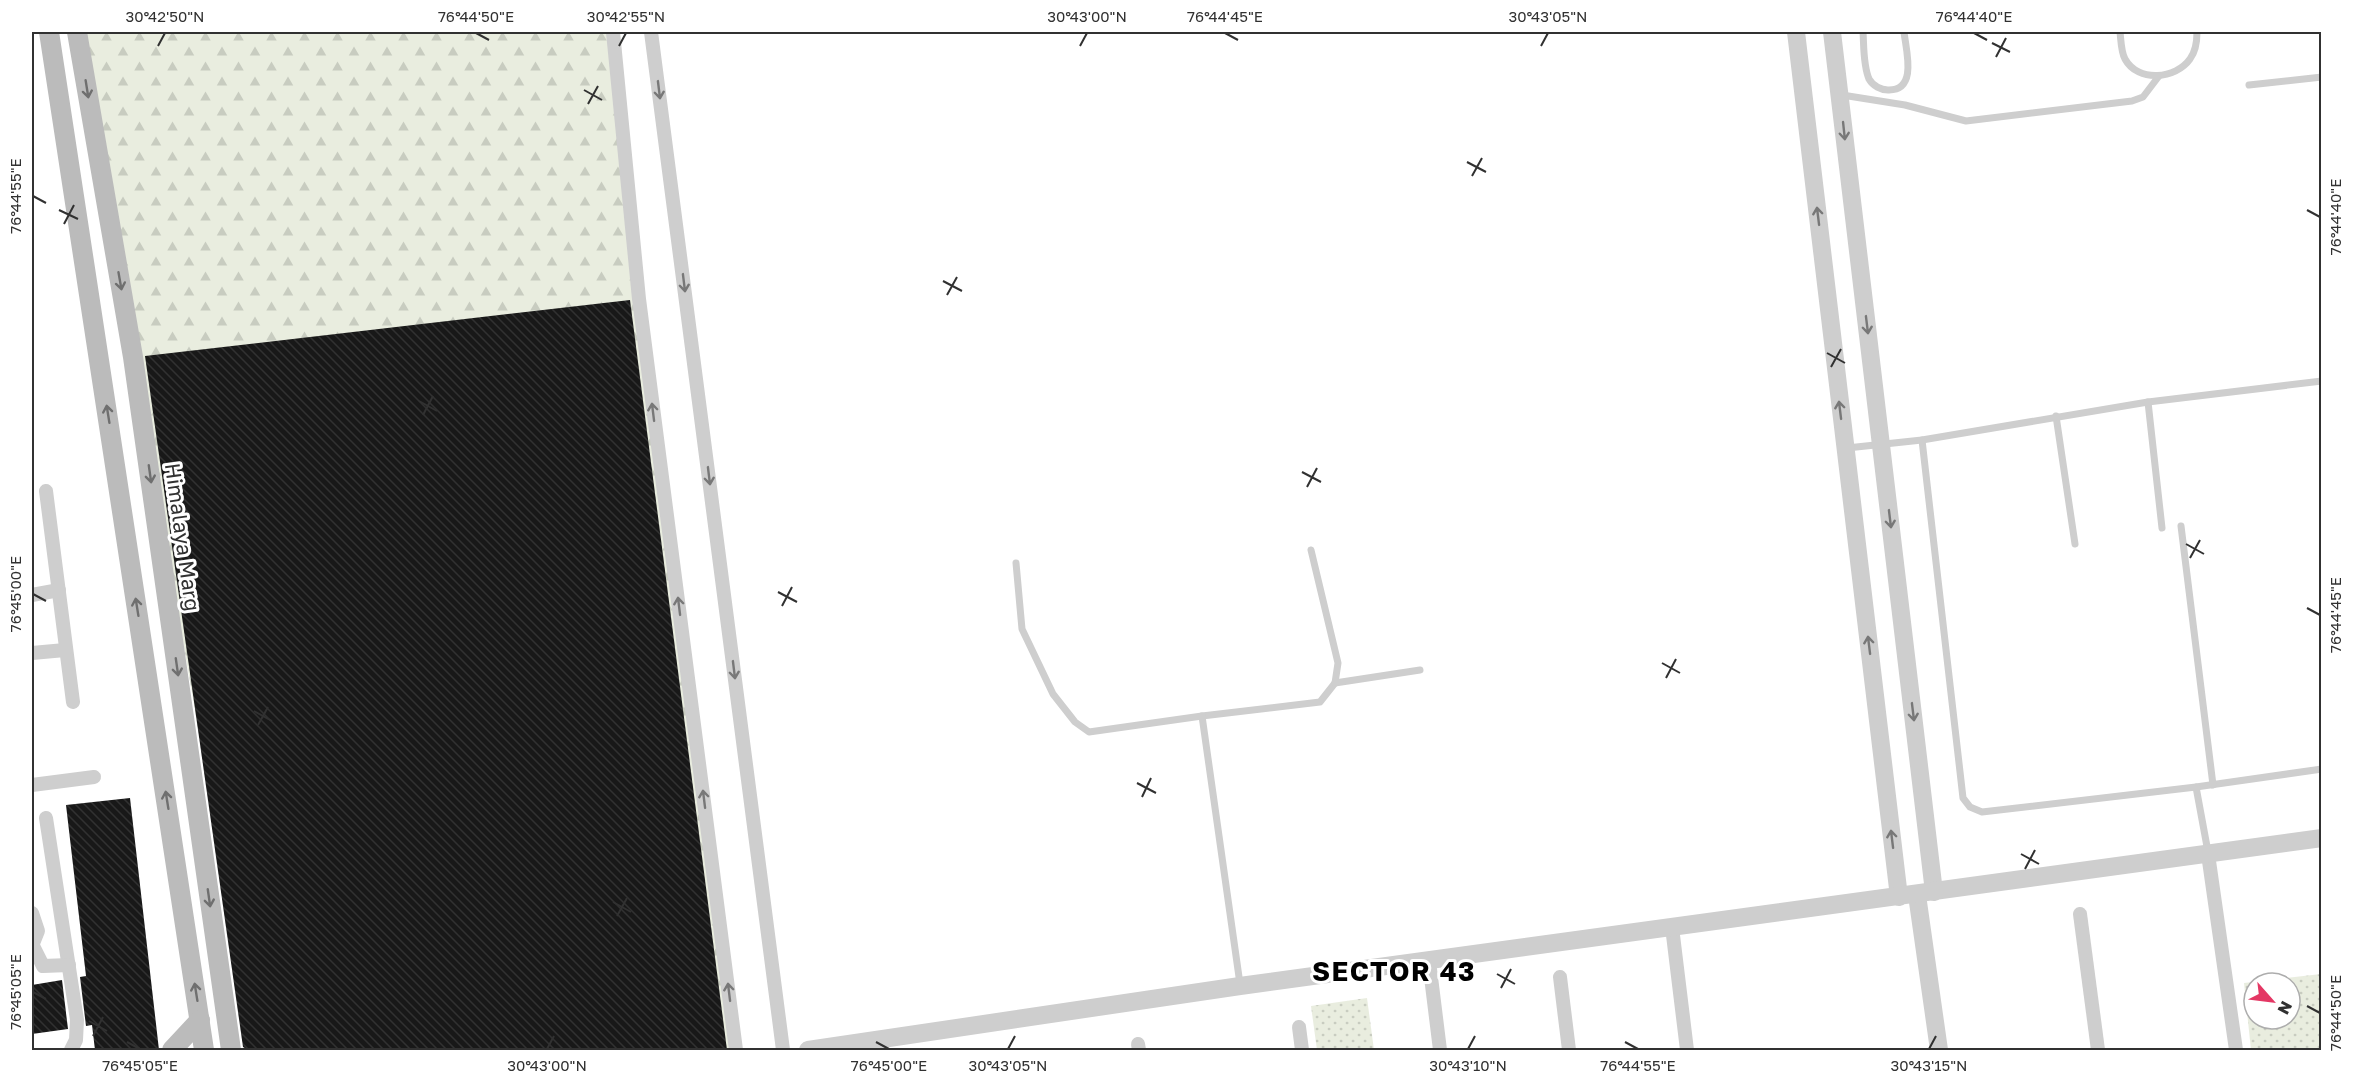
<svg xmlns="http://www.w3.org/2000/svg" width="2353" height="1082" viewBox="0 0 2353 1082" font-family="'Golos Text',sans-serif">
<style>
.forest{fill:url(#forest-firs)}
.park{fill:url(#park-dots);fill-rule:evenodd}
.building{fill:url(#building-back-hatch)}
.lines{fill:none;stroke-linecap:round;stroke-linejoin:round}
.service{stroke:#cecece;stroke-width:7}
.minor{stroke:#cecece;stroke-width:14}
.tertiary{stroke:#cecece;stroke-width:18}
.secondary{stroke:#bbb;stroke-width:20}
.oneway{stroke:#6f6f6f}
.oneway2{stroke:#787878}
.ticks{fill:none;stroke:#313131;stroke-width:2}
.labels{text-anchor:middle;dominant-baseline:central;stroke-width:6;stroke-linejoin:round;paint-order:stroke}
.street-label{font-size:21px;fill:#313131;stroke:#fff}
.district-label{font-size:27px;font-weight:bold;letter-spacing:1.5px;fill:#000;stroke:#fff}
.neatline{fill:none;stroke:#313131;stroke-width:2}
.ticks-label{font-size:15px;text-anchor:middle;fill:#313131}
</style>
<defs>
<pattern id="forest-firs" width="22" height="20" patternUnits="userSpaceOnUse" patternTransform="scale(1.5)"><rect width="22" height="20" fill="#e9eddf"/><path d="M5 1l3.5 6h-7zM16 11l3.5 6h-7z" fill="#c8ccc0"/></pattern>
<pattern id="park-dots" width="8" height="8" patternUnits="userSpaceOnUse" patternTransform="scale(1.5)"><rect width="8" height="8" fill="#e9eddf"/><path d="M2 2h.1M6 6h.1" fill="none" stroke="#c8ccc0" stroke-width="1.8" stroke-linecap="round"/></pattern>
<pattern id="building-back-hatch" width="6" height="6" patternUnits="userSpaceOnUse" patternTransform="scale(1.5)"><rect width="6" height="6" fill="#181818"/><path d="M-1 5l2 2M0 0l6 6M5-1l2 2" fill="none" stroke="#313131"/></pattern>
</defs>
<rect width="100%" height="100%" fill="#fff"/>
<path class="forest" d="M77,32H620L639,299L736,1050H270L248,1015Z"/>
<g class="park">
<path d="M2321,974V1050H2251L2244,983ZM2254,983H2290V1019H2254Z"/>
<path d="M1367,998L1374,1050H1317L1311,1006Z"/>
</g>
<g class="building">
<path d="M630,300L727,1050H248L243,1047L145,356Z"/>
<path d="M130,798L159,1050H95L92,1025L86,1026L80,977L86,976L66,805Z"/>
<path d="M62,980L68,1029L32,1034V985Z"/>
</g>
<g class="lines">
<g class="service">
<path d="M1863,32C1864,46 1863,65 1869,79C1873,86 1881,90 1888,90C1918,91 1906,50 1904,32"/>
<path d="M2120,32C2121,40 2121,52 2125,59C2138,83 2176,79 2190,59C2196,51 2197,41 2197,32"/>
<path d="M2249,85L2322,77"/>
<path d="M1842,95L1905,105L1966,121L2132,101L2143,97L2159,76"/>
<path d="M2148,402L2162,528"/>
<path d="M2056,416L2075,544"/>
<path d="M1922,440L1963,798L1970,807L1982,812L2196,787L2322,769"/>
<path d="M1847,448L1922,440L2148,402L2322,381"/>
<path d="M2181,526L2213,785"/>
<path d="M1016,563L1022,629L1053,694L1075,722L1089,732L1202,716L1320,702L1335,683L1338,663L1311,550"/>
<path d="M1335,683L1420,670"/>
<path d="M1202,716L1240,984"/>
<path d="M2196,787L2208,852"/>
</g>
<g class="minor">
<path d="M613,32L639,299L736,1050"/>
<path d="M651,32L783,1050"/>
<path d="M46,491L73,702"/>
<path d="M32,595L59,590"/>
<path d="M32,653L65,650"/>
<path d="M32,785L94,777"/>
<path d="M46,818L77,1020L76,1040L71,1050"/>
<path d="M2208,854L2236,1050"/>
<path d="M32,913L38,931L32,946"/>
<path d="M2080,914L2098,1050"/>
<path d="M1672,927L1687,1050"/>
<path d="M33,946L43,966L69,965"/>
<path d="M1429,961L1440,1050"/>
<path d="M1560,977L1569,1050"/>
<path d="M1299,1027L1302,1050"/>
<path d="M1138,1044L1139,1050"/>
</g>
<g class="tertiary">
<path d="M1796,32L1899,897"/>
<path d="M1832,32L1934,892"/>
<path d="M1917,895L1939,1050"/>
<path d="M808,1050L1240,986L2322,838"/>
</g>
<g class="secondary">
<path d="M49,32L204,1050"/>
<path d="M77,32L133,357L231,1050"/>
<path d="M172,1050L200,1020"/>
</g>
</g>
<defs><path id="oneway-shaft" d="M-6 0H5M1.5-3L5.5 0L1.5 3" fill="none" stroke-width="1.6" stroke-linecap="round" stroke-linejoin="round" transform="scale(1.5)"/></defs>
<g class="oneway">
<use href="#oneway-shaft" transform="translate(87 89) rotate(81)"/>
<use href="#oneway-shaft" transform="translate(120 281) rotate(80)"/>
<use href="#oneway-shaft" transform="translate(108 414) rotate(-99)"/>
<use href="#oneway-shaft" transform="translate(150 474) rotate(82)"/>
<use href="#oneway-shaft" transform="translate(137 607) rotate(-99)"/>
<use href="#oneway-shaft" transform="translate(177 667) rotate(82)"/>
<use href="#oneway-shaft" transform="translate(167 800) rotate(-99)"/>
<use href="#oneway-shaft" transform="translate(209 898) rotate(82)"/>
<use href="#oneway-shaft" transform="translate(196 992) rotate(-99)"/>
</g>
<g class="oneway2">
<use href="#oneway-shaft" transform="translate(659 90) rotate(83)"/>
<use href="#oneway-shaft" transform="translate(1844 131) rotate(84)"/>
<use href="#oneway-shaft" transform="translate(1818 216) rotate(-97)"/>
<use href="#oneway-shaft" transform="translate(684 283) rotate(83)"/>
<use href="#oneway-shaft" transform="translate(1867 325) rotate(83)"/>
<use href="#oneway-shaft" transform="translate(1840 410) rotate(-97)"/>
<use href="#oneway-shaft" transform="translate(653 412) rotate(-97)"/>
<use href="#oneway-shaft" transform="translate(709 476) rotate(83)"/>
<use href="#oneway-shaft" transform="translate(1890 519) rotate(83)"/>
<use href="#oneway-shaft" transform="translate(679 606) rotate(-97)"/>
<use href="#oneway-shaft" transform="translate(1869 645) rotate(-97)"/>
<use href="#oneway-shaft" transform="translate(734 670) rotate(83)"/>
<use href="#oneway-shaft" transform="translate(1913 712) rotate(83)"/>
<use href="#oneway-shaft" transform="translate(704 799) rotate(-97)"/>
<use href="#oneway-shaft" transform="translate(1892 839) rotate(-97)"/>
<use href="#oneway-shaft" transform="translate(729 992) rotate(-97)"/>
</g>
<path class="ticks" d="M476,33L489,40M1225,33L1238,40M1974,33L1987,40M1992,43L2010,52M158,46L165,33M619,46L626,33M1080,46L1087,33M1541,46L1548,33M1996,57L2006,38M584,90L602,100M588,104L598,86M1467,162L1486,172M1472,176L1482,158M33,196L46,203M59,210L78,219M2307,210L2320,217M64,224L74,205M943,281L962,291M947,295L957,277M1827,353L1845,363M1831,367L1841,349M419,401L437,411M423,415L433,396M1302,472L1321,482M1307,487L1317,468M2186,544L2204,554M2190,558L2200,540M778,592L797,602M33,594L46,601M782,606L792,587M2307,608L2320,615M1662,663L1680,673M1666,678L1676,659M254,711L272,721M258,725L268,707M1137,783L1156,793M1142,797L1151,778M2021,854L2039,864M2025,869L2035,850M613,902L631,912M617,916L627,898M1497,974L1515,984M1501,988L1511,969M33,992L46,999M2307,1006L2320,1013M89,1021L107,1031M93,1036L103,1017M127,1042L140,1049M876,1042L889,1049M1625,1042L1638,1049M547,1049L554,1036M1008,1049L1015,1036M1468,1049L1475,1036M1929,1049L1936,1036"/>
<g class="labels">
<g class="street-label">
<text transform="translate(183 537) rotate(82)">Himalaya Marg</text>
</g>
<g class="district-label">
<text x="1394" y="971">SECTOR 43</text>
</g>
</g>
<rect width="2353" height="1082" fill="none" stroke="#ffffff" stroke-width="66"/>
<g transform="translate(2272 1001) rotate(118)"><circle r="28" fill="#ffffff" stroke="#adadad" stroke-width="1.5"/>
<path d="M0-4.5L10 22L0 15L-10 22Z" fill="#e43764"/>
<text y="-9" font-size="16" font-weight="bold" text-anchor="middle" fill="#313131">N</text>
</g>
<rect x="33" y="33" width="2287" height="1016" class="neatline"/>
<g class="ticks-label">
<text x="165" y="22">30°42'50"N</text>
<text x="476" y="22">76°44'50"E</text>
<text x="626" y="22">30°42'55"N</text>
<text x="1087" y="22">30°43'00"N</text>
<text x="1225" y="22">76°44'45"E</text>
<text x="1548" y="22">30°43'05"N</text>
<text x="1974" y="22">76°44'40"E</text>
<text transform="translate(16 196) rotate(-90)" y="5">76°44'55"E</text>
<text transform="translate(2336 217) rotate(-90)" y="5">76°44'40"E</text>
<text transform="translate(16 594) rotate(-90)" y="5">76°45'00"E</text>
<text transform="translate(2336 615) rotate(-90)" y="5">76°44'45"E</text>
<text transform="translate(16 992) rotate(-90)" y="5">76°45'05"E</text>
<text transform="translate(2336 1013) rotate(-90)" y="5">76°44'50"E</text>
<text x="140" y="1071">76°45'05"E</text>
<text x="547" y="1071">30°43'00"N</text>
<text x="889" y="1071">76°45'00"E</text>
<text x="1008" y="1071">30°43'05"N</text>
<text x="1468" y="1071">30°43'10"N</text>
<text x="1638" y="1071">76°44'55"E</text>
<text x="1929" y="1071">30°43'15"N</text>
</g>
</svg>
